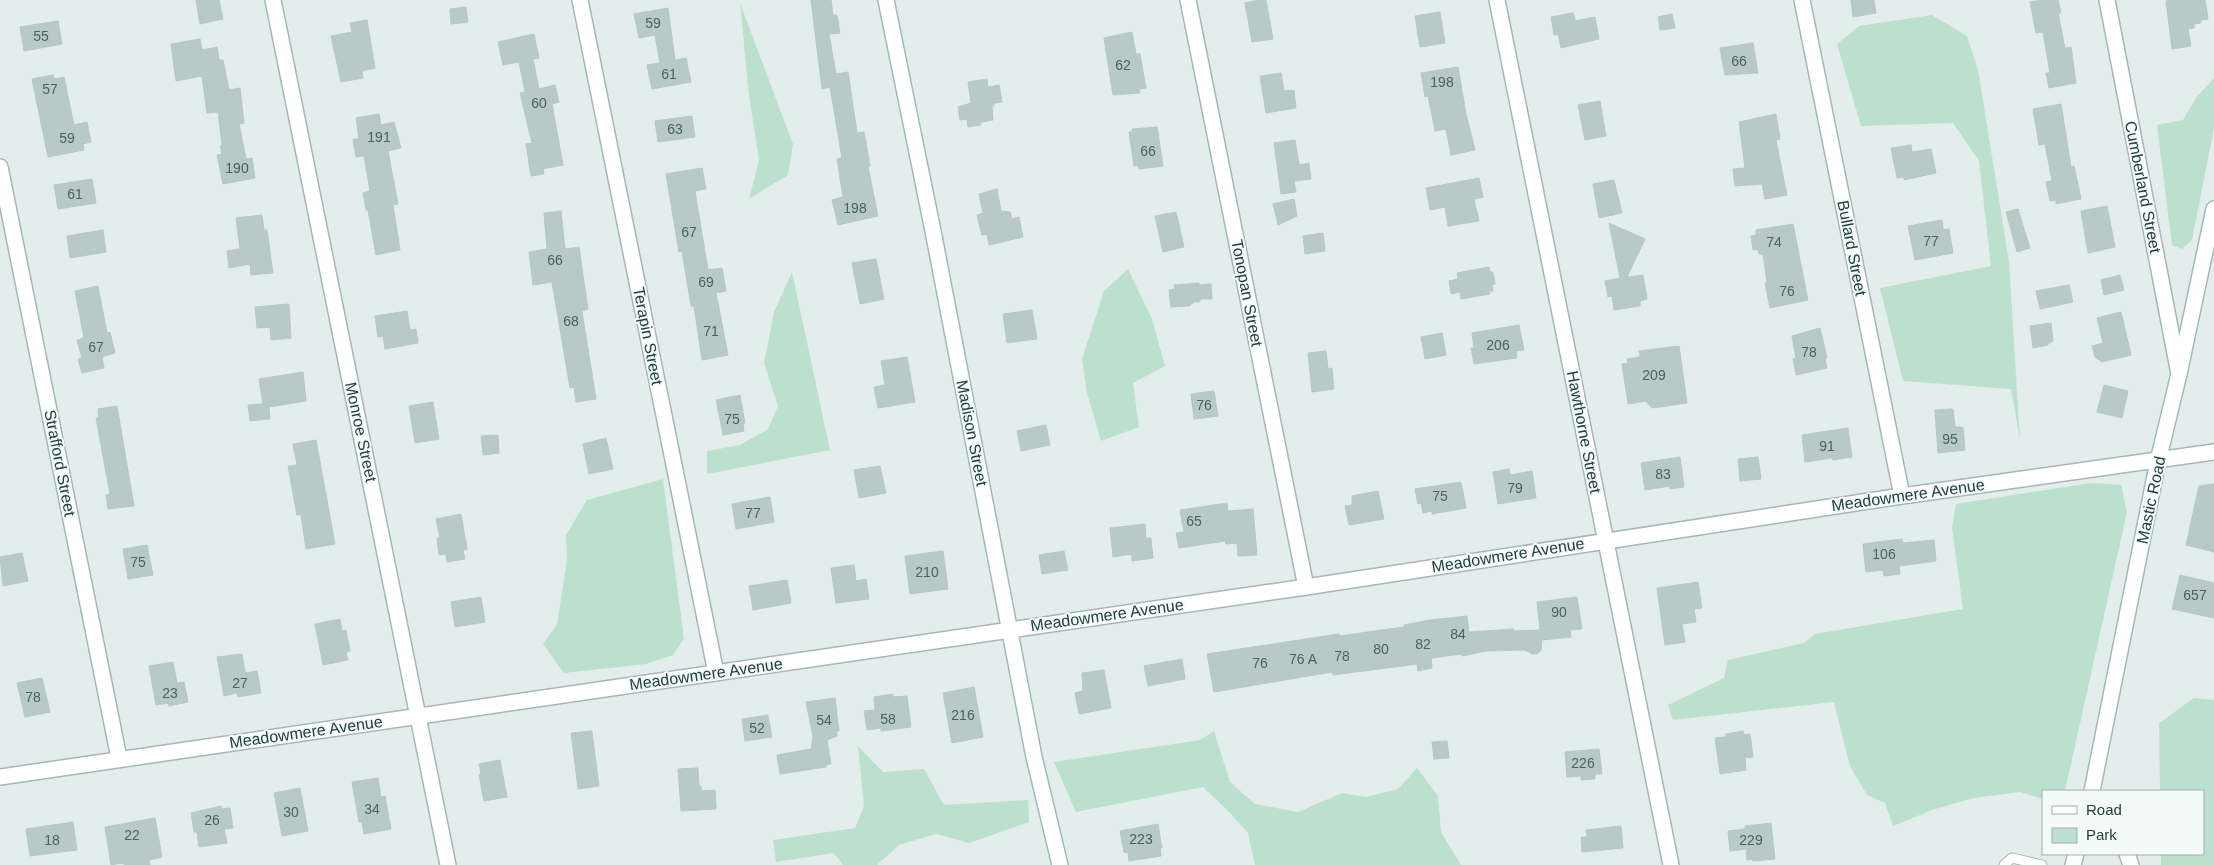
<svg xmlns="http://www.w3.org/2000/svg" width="2214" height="865" viewBox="0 0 2214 865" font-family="Helvetica,sans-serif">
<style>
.green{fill:#bbe0ce}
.building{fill:#b8c9c6;stroke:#b5c8c5}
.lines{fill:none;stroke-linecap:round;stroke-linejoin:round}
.lane-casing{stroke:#a5b7b5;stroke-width:11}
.street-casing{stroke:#a5b7b5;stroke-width:18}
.secondary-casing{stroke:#a1bab8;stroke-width:18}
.lane{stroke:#fff;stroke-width:9}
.street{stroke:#fff;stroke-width:15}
.secondary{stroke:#fff;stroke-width:15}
.labels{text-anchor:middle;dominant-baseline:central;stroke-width:4;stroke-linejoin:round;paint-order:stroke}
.number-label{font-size:14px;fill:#486362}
.street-label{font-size:16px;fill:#224140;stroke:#f4faf8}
</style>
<rect width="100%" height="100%" fill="#e3eeec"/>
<g class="green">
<path d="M740,3L793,144L788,175L749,199L759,160L749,96Z"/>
<path d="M1932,15L1967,36L1978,70L2009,261L2020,440L2011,389L1903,381L1880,288L1991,266L1979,161L1953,123L1861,126L1837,44L1859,26Z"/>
<path d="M2214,78V128L2192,240L2182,249L2172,245L2157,125L2183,120L2196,98Z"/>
<path d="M1128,269L1152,319L1165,366L1133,383L1139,427L1101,441L1087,393L1082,359L1104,291Z"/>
<path d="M792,272L830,450L707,474V451L740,445L768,429L778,406L764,363L774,312Z"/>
<path d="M663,479L684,639L673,655L646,664L564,673L543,644L557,624L567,560L566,535L587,500Z"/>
<path d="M2091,483L2121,485L2127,512L2065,791H2043V799L2020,792L1974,798L1932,810L1893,826L1885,803L1867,795L1850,766L1834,702L1673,720L1668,705L1724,678L1728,660L1804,643L1815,634L1963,609L1952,528L1956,504Z"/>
<path d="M2194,698L2214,700V865H2161V854H2203V791H2160L2159,723Z"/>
<path d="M1214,731L1230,782L1255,804L1298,812L1342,793L1366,797L1398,789L1417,768L1438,796L1441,832L1461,865H1255L1248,833L1229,812L1203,787L1076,812L1054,762L1200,740Z"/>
<path d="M858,746L883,772L924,769L944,805L1028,800L1029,822L969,843L936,834L899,845L877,865H843L834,853L776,862L773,840L855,828L864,806Z"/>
</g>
<g class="building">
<path d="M196,0H219L223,19L200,24Z"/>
<path d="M811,0H831L833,15H837L840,33L829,34L836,74L848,72L857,133L864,132L870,166L868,167L878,216L838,225L832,200L843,197L837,159L842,158L830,87L822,89Z"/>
<path d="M1259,0H1266L1273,39L1252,42L1245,3Z"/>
<path d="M1851,0H1874L1876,13L1853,17Z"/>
<path d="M2044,0H2058L2061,13H2058L2065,48L2071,47L2076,83L2049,88L2046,73H2050L2043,32L2036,33L2030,2Z"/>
<path d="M2175,0H2205L2208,19L2201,20V23L2194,24V28L2188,29L2191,46L2172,49L2166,1Z"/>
<path d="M466,7L468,22L451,24L450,9Z"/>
<path d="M668,8L675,60L686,58L691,82L652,89L647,65L660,63L655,35L639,38L634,14Z"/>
<path d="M1440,12L1445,43L1420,47L1415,16Z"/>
<path d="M1573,13L1575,21L1595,17L1599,39L1561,48L1558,34L1554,35L1551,17Z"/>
<path d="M1672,14L1675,28L1660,30L1658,17Z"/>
<path d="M367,20L375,68L362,71L363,78L341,82L331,36L352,32L350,23Z"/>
<path d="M58,21L62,44L24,51L20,27Z"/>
<path d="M1132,32L1136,54H1140L1146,88L1139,89L1140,93L1113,95L1104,38Z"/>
<path d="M534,34L539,58L533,59L539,89L555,85L559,102L552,104L563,165L543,169L544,174L531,176L526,144L532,143L520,93L525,92L519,62L503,65L498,42Z"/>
<path d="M200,39L202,50L217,47L219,60H223L229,90L240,88L244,123L239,124L246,159L252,158L255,178L223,184L217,155L222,154L220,146L222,145L218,112L207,113L202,76L176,81L171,44Z"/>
<path d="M1753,43L1758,73L1725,75L1720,48Z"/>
<path d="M1458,67L1466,114L1475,150L1451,155L1446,129L1435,131L1428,96L1425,97L1421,73Z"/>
<path d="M1281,73L1284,91L1294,90L1296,108L1266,113L1260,76Z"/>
<path d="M53,75L54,79L64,77L74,125L87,122L91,142L83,144L84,150L48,157L32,79Z"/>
<path d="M987,79L988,87L999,85L1002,102L994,103V106H992L993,120L981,122V125L968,127L967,119L960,120L958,107L971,103L968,82Z"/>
<path d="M1600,101L1606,136L1585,140L1578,105Z"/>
<path d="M2061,104L2071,167L2074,166L2081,199L2056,204V200L2050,201L2046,182L2052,181L2045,144L2039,145L2033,109Z"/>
<path d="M379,114L381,125L394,122L401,148L388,151L398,204L393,205L400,250L376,255L368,210H366L363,193L370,191L364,156L356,157L353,139H359L356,118Z"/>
<path d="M1776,114L1780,139L1776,140L1787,195L1765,199L1762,184L1735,186L1733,169L1745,168L1739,122Z"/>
<path d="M692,116L695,137L658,142L655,121Z"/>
<path d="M1157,127L1163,166L1139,169L1138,165L1134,166L1129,132H1132V129Z"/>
<path d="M1295,140L1299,165L1309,163L1311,179L1294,181L1296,192L1281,194L1274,143Z"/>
<path d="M1911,145L1912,152L1931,149L1936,173L1904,180V177L1897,178L1891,148Z"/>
<path d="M702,168L706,189L695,191L708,270L722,268L726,291L716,293L728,355L702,360L694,306H691L682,251L679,252L666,174Z"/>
<path d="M1479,178L1483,197L1474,199L1479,221L1448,226L1445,207L1430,210L1426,188Z"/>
<path d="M92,179L96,203L58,209L54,185Z"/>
<path d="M1614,180L1622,213L1599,218L1593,184Z"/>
<path d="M997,189L1001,211L1010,212L1012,219L1019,217L1023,237L989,245L987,234L982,235L977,215L983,213L979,194Z"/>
<path d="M1294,199L1297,216L1278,225L1273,204Z"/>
<path d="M2107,206L2115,247L2088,253L2081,211Z"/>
<path d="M2018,209L2030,248L2017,252L2006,212Z"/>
<path d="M561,211L565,249L579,247L588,309L582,311L596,399L576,402L574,387L570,388L552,282L533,285L529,252L547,249L544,213Z"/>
<path d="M1176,212L1184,247L1163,252L1155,216Z"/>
<path d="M262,215L264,230H267L273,273L251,275L250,264L229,268L227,251L240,249L236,218Z"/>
<path d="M1942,220L1943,230L1949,229L1953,253L1915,260L1908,226Z"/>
<path d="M1609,223L1645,239L1627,277L1643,275L1647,299L1640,301V306L1614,310L1612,296L1608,297L1605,281L1620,278Z"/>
<path d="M1793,224L1808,300L1770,308L1765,283H1767L1763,254H1759L1758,249L1753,250L1751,236L1756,235V230Z"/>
<path d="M103,230L106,252L70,258L67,236Z"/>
<path d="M1323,233L1325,251L1305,254L1303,236Z"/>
<path d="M876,259L884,299L860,304L852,263Z"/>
<path d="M1489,267L1490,272H1493L1495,284L1492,285L1493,291H1489L1490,294L1461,299L1460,292L1451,294L1449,281L1458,279L1457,273Z"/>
<path d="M2120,275L2124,290L2104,295L2101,280Z"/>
<path d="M1199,283V285L1211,284L1212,299H1200V302H1194L1189,306L1171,307L1169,290L1175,289L1174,285Z"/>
<path d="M2069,285L2073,302L2040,309L2036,291Z"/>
<path d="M98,286L107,333L110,332L115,353L102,357L104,368L82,373L78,359L82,358L77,340L84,338L75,291Z"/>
<path d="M289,304L291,338L271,340L270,327L257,328L255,307Z"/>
<path d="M1032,310L1037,339L1007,343L1003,314Z"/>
<path d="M407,311L410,330L416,329L418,343L385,349L383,336L378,337L375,316Z"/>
<path d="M2121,312L2131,355L2102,362L2095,357L2092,346L2103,343L2097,318Z"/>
<path d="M2051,323L2053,341L2048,344V345L2033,348L2030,326Z"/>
<path d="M1519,325L1524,350L1516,351L1517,358L1474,364L1471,348H1474L1472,333Z"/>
<path d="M1820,328L1827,358L1825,359L1827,368L1796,375L1793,359L1796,358L1792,336Z"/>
<path d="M1442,333L1446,355L1425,359L1421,337Z"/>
<path d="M1679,346L1687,403L1652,408L1646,401L1628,404L1622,364L1628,363L1627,359L1640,357L1639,351Z"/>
<path d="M1326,351L1328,369L1332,368L1334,389L1312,392L1308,353Z"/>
<path d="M907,357L915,402L878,408L874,387L885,385L881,361Z"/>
<path d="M303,372L306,401L269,407L270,419L250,421L248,405L263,404L259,379Z"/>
<path d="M2104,385L2128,391L2122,418L2097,412Z"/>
<path d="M1214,391L1218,416L1194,419L1191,394Z"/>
<path d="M740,395L745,423L743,424L744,431L723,435L716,400Z"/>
<path d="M433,402L439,439L415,443L409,406Z"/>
<path d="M117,406L134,506L108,509L106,495L110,494L96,418H99L98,409Z"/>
<path d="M1953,409L1955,427H1963L1965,450L1938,453L1935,410Z"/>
<path d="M1046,425L1050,445L1021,451L1017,431Z"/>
<path d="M1848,428L1852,457L1833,460L1832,458L1805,462L1802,435Z"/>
<path d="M498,435L499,453L483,455L481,436Z"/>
<path d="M606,438L613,469L589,474L583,444Z"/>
<path d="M316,440L335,544L306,549L301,514L297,515L288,466L297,465L293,444Z"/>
<path d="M1680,457L1684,487L1670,489V486L1645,490L1641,463Z"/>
<path d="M1758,457L1761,479L1740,481L1738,459Z"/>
<path d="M880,466L886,493L859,498L854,470Z"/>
<path d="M1509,469L1510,475L1532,471L1536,498L1498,504L1493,472Z"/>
<path d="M1461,482L1466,508L1432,514V511L1423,513L1421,503L1418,504L1415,489Z"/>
<path d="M2214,484V552L2186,545L2199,486Z"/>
<path d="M1378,491L1384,519L1349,525L1345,506L1352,505V496Z"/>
<path d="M770,497L774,522L736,529L732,504Z"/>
<path d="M1227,503L1228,511L1253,509L1257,555L1238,556L1237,543L1226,544L1225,541L1179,548L1176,533L1184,532L1180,510Z"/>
<path d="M461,514L467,549L463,550L465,559L447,562L446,554L439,555L437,538H440L436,519Z"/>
<path d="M1145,524L1146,538H1151L1153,558L1132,561V554L1113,557L1110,528Z"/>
<path d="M1902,539L1903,543L1934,540L1936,561L1899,566L1900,574L1884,576L1883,570L1866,572L1863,544Z"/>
<path d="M147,545L153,575L128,579L123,549Z"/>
<path d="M943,551L948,589L910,594L905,556Z"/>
<path d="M1064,551L1068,570L1042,574L1039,555Z"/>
<path d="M22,553L28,581L3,586L0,557Z"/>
<path d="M854,565L856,581L866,579L869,599L836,603L831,568Z"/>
<path d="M2180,575L2214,583V618L2172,609Z"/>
<path d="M787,580L791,603L753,610L749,586Z"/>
<path d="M1698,582L1702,608L1694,609L1696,622L1682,624L1685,642L1665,645L1657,588Z"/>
<path d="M481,597L485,622L455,627L451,602Z"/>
<path d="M1577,597L1582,629L1570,630L1571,637L1542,640V639L1541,650L1537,654H1532L1525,650L1486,651L1462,656V654L1431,658L1432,668L1418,671L1417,664L1333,675L1332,672L1214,692L1207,654L1339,634V636L1404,627V625L1430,620L1467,616L1469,632L1513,629V631L1540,630L1537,602Z"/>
<path d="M340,619L342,631L346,630L350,651L346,652L348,660L323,665L315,624Z"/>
<path d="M242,654L245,673L257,671L261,693L238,697L237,693L224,696L217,657Z"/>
<path d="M1182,659L1185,679L1148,686L1144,666Z"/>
<path d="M173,662L177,683L184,682L188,702L169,706L168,703L156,705L149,666Z"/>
<path d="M1104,670L1111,708L1079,714L1075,693L1083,691L1082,673Z"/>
<path d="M42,678L50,712L25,717L17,683Z"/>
<path d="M974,687L983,737L952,743L943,693Z"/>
<path d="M893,694V697L907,696L911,727L881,731V728L867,730L864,711L875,710L874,697Z"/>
<path d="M835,698L839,731H836L837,736L827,740L831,764L826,765V767L780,774L777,755L811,749L813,737L806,702Z"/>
<path d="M768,715L772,737L745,741L742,719Z"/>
<path d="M592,731L599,786L578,789L571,733Z"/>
<path d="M1743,731L1744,735L1750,734L1753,757L1745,758L1746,770L1720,774L1715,738L1726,737V734Z"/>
<path d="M1447,741L1449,758L1434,759L1432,742Z"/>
<path d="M1599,749L1602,774H1595V779L1581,780V776L1567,777L1565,752Z"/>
<path d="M500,760L507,797L484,801L479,775L481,774L479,764Z"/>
<path d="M698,768L699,786H701V791L715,790L716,809L681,811L678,769Z"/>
<path d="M378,778L381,797L385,796L391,829L364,834L362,822H359L352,782Z"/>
<path d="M300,788L308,831L282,836L274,793Z"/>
<path d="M221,806L222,809L230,808L233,828L224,829L227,843L199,847L197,832H194L191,813Z"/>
<path d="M155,818L162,857L149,860L150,865H127L121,863L111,865L105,827Z"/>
<path d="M73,822L77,850L30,856L26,829Z"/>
<path d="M1771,823L1775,859L1753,861L1752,859L1747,860L1746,849L1730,851L1728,831L1745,829V826Z"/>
<path d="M1158,824L1162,848H1160L1161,856L1129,861L1128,853L1124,852L1120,831Z"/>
<path d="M1621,826L1623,848L1582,852L1581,837H1587L1586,830Z"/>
</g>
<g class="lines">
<g class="lane-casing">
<path id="lane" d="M2004,865L2012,858L2042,865"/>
</g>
<g class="street-casing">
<g id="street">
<path d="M273,0L448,865"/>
<path d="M580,0L716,673"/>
<path d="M1188,0L1306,587"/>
<path d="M1497,0L1671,865"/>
<path d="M1802,0L1902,496"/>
<path d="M2107,0L2179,374"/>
<path d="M0,167L119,758"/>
<path d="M0,777L1306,587L1902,496L2214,452"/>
<path d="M2127,854L2131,865"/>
</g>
</g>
<g class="secondary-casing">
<g id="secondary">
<path d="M886,0L933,231L1034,757L1060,865"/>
<path d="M2092,791L2158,461L2179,374L2214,209"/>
<path d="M2073,865L2076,854"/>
</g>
</g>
<use href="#lane" class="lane"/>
<use href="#street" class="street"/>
<use href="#secondary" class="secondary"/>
</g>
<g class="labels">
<g class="number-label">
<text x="653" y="23">59</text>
<text x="41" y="36">55</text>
<text x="1739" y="61">66</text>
<text x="1123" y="65">62</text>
<text x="669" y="74">61</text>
<text x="1442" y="82">198</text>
<text x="50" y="89">57</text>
<text x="539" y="103">60</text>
<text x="675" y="129">63</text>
<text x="379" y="137">191</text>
<text x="67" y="138">59</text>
<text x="1148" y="151">66</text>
<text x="237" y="168">190</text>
<text x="75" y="194">61</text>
<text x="855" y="208">198</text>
<text x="689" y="232">67</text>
<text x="1931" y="241">77</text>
<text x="1774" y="242">74</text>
<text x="555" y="260">66</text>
<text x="706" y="282">69</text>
<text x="1787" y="291">76</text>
<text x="571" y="321">68</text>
<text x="711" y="331">71</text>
<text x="1498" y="345">206</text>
<text x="96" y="347">67</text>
<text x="1809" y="352">78</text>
<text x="1654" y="375">209</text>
<text x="1204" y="405">76</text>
<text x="732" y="419">75</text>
<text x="1950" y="439">95</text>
<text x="1827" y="446">91</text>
<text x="1663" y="474">83</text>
<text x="1515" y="488">79</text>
<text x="1440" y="496">75</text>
<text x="753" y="513">77</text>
<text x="1194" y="521">65</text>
<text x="1884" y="554">106</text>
<text x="138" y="562">75</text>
<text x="927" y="572">210</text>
<text x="2195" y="595">657</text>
<text x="1559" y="612">90</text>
<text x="1458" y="634">84</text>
<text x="1423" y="644">82</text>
<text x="1381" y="649">80</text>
<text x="1342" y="656">78</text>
<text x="1303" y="659">76 A</text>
<text x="1260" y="663">76</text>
<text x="240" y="683">27</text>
<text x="170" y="693">23</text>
<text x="33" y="697">78</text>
<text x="963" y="715">216</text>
<text x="888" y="719">58</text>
<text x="824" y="720">54</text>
<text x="757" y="728">52</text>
<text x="1583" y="763">226</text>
<text x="372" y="809">34</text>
<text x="291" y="812">30</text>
<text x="212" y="820">26</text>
<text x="132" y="835">22</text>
<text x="1141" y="839">223</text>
<text x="52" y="840">18</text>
<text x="1751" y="840">229</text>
</g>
<g class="street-label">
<text transform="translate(2143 187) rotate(79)">Cumberland Street</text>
<text transform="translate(1852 248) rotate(79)">Bullard Street</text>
<text transform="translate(1247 293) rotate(79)">Tonopan Street</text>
<text transform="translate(648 336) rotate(79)">Terapin Street</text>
<text transform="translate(361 432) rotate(78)">Monroe Street</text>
<text transform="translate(1584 432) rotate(79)">Hawthorne Street</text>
<text transform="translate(972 433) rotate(79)">Madison Street</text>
<text transform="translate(60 463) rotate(79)">Strafford Street</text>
<text transform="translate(1908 495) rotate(-8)">Meadowmere Avenue</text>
<text transform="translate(2151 500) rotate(-78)">Mastic Road</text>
<text transform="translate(1508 555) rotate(-9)">Meadowmere Avenue</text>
<text transform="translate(1107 615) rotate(-8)">Meadowmere Avenue</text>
<text transform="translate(706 674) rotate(-8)">Meadowmere Avenue</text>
<text transform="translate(306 732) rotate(-8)">Meadowmere Avenue</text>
</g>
</g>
<rect x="2042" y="790" width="162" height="65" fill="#f4faf8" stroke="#a0b0ae"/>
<rect x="2052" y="806" width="25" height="8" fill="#ffffff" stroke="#a0b0ae"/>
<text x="2086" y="815" font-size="15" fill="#224140">Road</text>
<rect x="2052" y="828" width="25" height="15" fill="#bbe0ce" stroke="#a0b0ae"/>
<text x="2086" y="840" font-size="15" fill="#224140">Park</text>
</svg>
